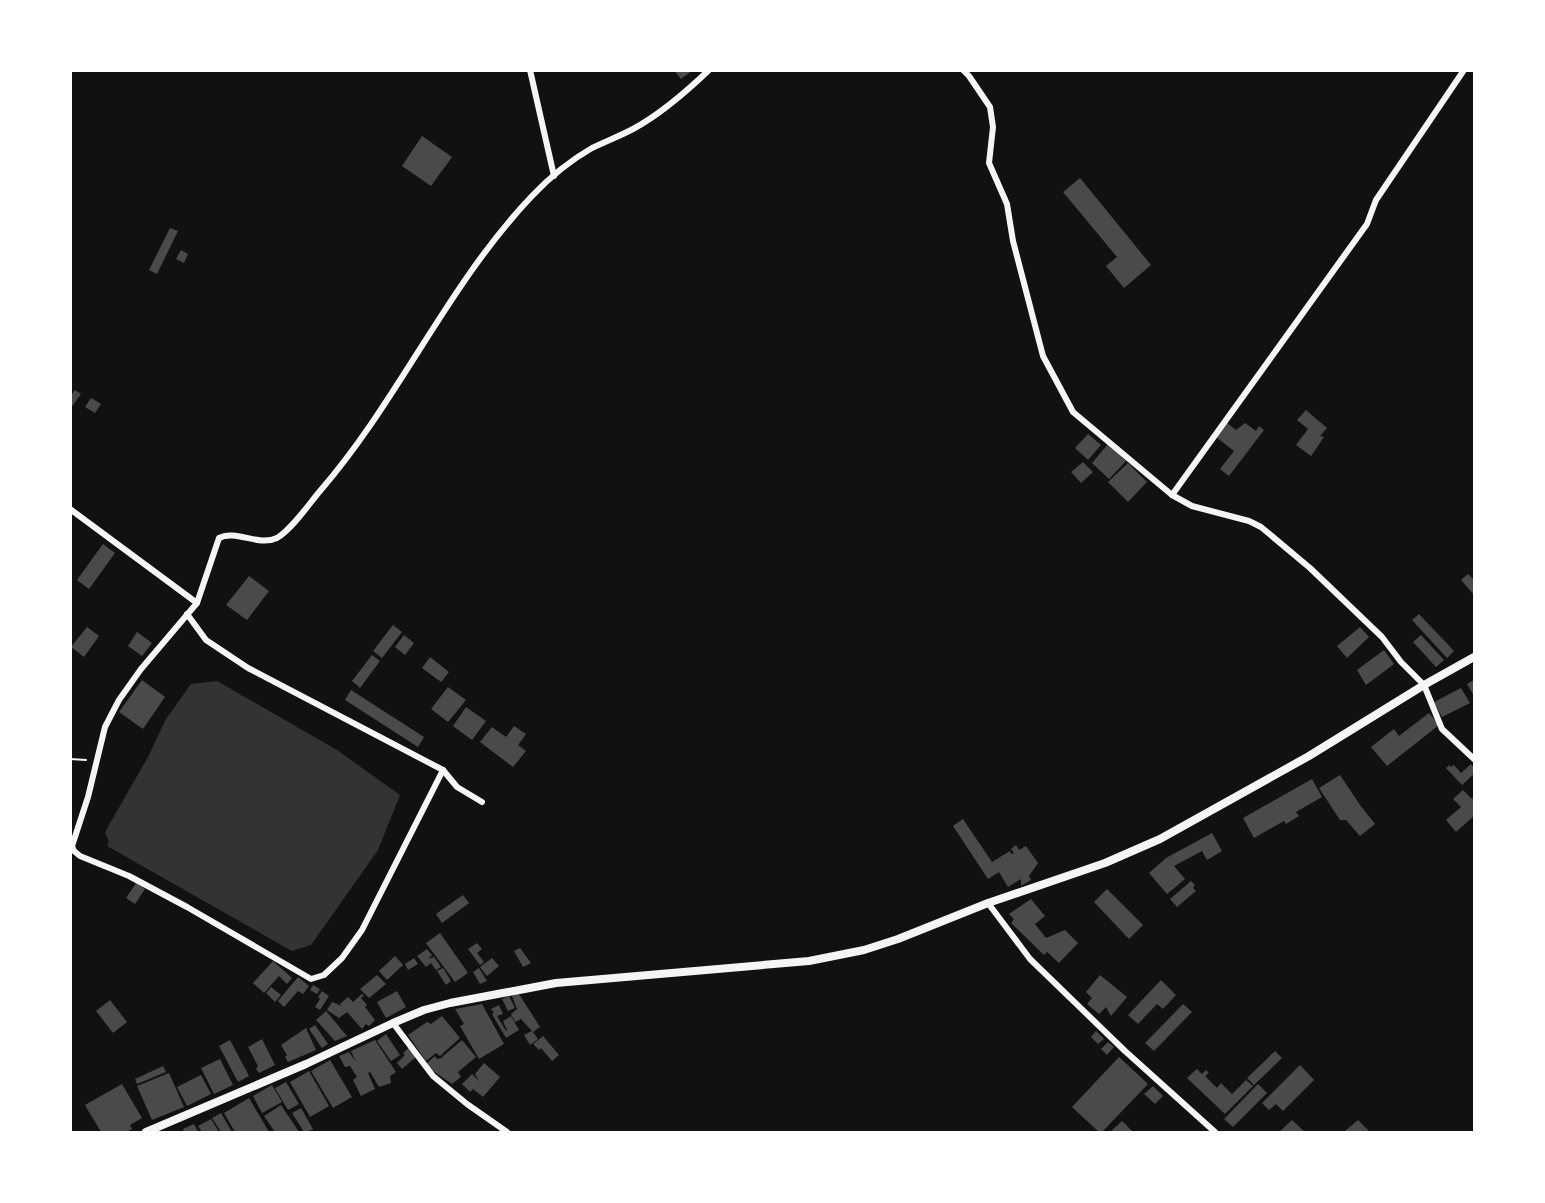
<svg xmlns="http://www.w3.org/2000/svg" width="1545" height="1203" viewBox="0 0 1545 1203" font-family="Lato,sans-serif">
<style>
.water{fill:#333}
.building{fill:#4a4a4a}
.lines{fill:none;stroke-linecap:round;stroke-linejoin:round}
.path{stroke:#f5f5f5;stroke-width:2}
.minor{stroke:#f5f5f5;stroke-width:6}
.tertiary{stroke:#f5f5f5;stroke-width:8}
</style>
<rect width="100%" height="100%" fill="#111"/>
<path class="water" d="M217,681L337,750L400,795L378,850L311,945L292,951L107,846L109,841L105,833L109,825L148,757L166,719L191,684Z"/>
<g class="building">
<path d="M674,70H693L681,79Z"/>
<path d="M422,136L452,157L431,186L402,166Z"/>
<path d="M1080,178L1151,265L1124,288L1106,266L1117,257L1063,192Z"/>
<path d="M170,228L178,231L157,274L149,270Z"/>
<path d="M181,250L188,254L184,263L176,259Z"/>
<path d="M75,390L81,394L70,409V397Z"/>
<path d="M91,398L101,404L95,413L85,407Z"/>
<path d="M1306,410L1327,428L1320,436L1324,437L1311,456L1296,445L1308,429L1297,420Z"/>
<path d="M1227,423L1236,430L1245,423L1256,431L1259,426L1264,430L1229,476L1220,469L1234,451L1216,437Z"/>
<path d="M1088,434L1101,445L1088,460L1075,448Z"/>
<path d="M1108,444L1126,461L1109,479L1092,463Z"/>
<path d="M1083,462L1093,472L1081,483L1071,472Z"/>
<path d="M1128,463L1147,482L1128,502L1108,482Z"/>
<path d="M103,544L115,553L89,589L77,580Z"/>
<path d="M1468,574L1474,580V595L1461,580Z"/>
<path d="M249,576L269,591L247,620L226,605Z"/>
<path d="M1419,614L1454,651L1447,658L1412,620Z"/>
<path d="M393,625L402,632L382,658L373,651Z"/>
<path d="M87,627L99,636L84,657L71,647Z"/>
<path d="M1360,627L1369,637L1347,658L1337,646Z"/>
<path d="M137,632L152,643L142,656L128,646Z"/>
<path d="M404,635L414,643L405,655L395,647Z"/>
<path d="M1421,635L1444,660L1436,667L1413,642Z"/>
<path d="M1384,650L1394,664L1366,685L1357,670Z"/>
<path d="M372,655L380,661L360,688L352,681Z"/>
<path d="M430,657L449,672L441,682L422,668Z"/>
<path d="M142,680L165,697L143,729L119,712Z"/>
<path d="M1474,680V696L1467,684Z"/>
<path d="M448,687L466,700L448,722L431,709Z"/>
<path d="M1461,688L1470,703L1442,717L1434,702Z"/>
<path d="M351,690L424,737L418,747L345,700Z"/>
<path d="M466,707L486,721L472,740L453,726Z"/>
<path d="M1429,713L1439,725L1387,766L1371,747L1394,729L1399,736Z"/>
<path d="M514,726L526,734L518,745L526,751L513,767L480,742L492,727L506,737Z"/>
<path d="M1471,764L1474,768V774L1462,785L1446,768L1449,765L1451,767L1454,765L1461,773Z"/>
<path d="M1340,775L1360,805L1375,824L1360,836L1346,820H1340L1319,788Z"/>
<path d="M1312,779L1322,797L1296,812L1299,816L1286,824L1284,821L1254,838L1243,818Z"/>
<path d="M1463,790L1472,799L1474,797V816L1456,832L1446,820L1461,807L1453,799Z"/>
<path d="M963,819L992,862L1010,851L1011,854L1014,853L1011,849L1016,845L1019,850L1026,846L1038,863L1029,876L1031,880L1021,886V879L1008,887L999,872L988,879L953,826Z"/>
<path d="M1212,833L1222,851L1207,860L1202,851L1174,866L1185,879L1167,894L1149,873L1166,858Z"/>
<path d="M1191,881L1195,885L1193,888L1196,891L1177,907L1170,899Z"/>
<path d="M136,883L145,889L135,904L126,898Z"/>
<path d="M1107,889L1143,925L1129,939L1094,902Z"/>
<path d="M463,895L469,903L442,923L436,914Z"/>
<path d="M1031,899L1045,916L1035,924L1046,938L1065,930L1078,943L1059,963L1047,952L1044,955L1011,923L1014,919L1009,914Z"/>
<path d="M440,933L468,973L455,982L426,943Z"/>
<path d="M477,943L482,949L477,953L484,962L480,965L468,949Z"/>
<path d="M520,948L531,963L523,967L514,951Z"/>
<path d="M427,949L432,955L428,959L434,957L441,967L436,970L431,963L426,967L417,956Z"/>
<path d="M395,956L403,965L387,980L379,971Z"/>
<path d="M414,958L418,964L408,970L405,964Z"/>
<path d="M492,958L499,966L487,976L480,967Z"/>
<path d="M273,961L292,978L287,984L279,976L264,993L253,983Z"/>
<path d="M443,968L451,981L446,985L437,971Z"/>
<path d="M479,968L487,981L480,984L473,972Z"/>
<path d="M377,975L386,984L369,998L360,989Z"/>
<path d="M1100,975L1127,997L1111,1016L1106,1007L1099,1014L1087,1004L1092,998L1086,992Z"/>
<path d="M298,977L309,986L303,994L298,991L284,1007L278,1001Z"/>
<path d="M1161,980L1176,995L1163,1009L1157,1004L1138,1024L1128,1015Z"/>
<path d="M313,985L320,989L317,994L310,990Z"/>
<path d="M271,987L281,995L275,1002L266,993Z"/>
<path d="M322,991L329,996L320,1010L315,1007L320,999L318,997Z"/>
<path d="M397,991L406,1007L386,1018L377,1002Z"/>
<path d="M362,994L364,995L361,998L367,1005L365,1007L375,1020L369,1026L366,1024L362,1029L347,1012L339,1018L327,1010L332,1002L342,1006L340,1004L348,997L353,1002Z"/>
<path d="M519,994L540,1027L533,1032L538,1039L530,1045L524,1035L532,1031L521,1019L515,1022L511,1014L517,1009L512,996Z"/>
<path d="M509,996L515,1008L508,1011L502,999Z"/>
<path d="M110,1000L127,1022L113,1033L96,1011Z"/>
<path d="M482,1004L504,1044L479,1059L460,1026L464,1024L455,1009Z"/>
<path d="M1183,1004L1192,1012L1154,1051L1145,1043Z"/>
<path d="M499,1005L503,1014L497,1016L506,1031L507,1030L503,1021L511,1016L519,1030L506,1038L492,1014L494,1013L491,1009Z"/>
<path d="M326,1011L347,1036L335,1041L316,1020Z"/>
<path d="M442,1016L460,1038L440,1056L436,1053L426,1061L408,1035L427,1022L431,1024Z"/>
<path d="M315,1025L328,1044L322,1048L309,1029Z"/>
<path d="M306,1028L316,1050L288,1062L285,1057L287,1055L281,1045Z"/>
<path d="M1096,1031L1104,1039L1098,1044L1091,1037Z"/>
<path d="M386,1034L400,1055L391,1061L377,1041Z"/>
<path d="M543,1036L559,1055L552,1061L541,1048L539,1050L533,1044Z"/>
<path d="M262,1039L275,1065L259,1073L256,1069L258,1066L248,1047Z"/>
<path d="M230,1040L249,1076L238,1082L219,1046Z"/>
<path d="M375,1040L396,1072L390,1076L391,1083L379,1087L370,1072L368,1073L375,1089L361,1096L353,1080L357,1077L350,1066L345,1067L339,1056L349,1052L356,1062L351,1051Z"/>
<path d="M462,1040L476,1057L458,1072L461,1077L452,1084L433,1071L426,1064L435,1056L437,1059L441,1058Z"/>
<path d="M1108,1042L1114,1047L1107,1055L1101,1049Z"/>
<path d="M410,1047L417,1056L402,1069L397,1063L405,1055L403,1053Z"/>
<path d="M1275,1051L1282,1058L1254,1085L1247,1078Z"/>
<path d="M1119,1057L1148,1084L1102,1132H1099L1072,1107Z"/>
<path d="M220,1059L233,1085L214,1094L201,1068Z"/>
<path d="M330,1060L352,1097L333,1108L311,1071Z"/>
<path d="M484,1063L500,1077L483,1097L473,1089L470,1092L462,1084L472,1074L479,1081L475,1074Z"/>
<path d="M1300,1065L1314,1080L1283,1111L1276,1104L1269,1110L1262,1103Z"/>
<path d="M163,1066L166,1072L137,1084L135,1079Z"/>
<path d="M1197,1069L1202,1074L1206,1070L1209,1073L1205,1076L1217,1088L1221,1083L1232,1094L1246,1080L1253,1086L1225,1114L1187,1078Z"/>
<path d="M309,1071L329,1106L310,1117L290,1082Z"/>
<path d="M169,1073L184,1107L152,1120L137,1086Z"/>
<path d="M201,1075L211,1094L187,1106L177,1087Z"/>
<path d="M286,1082L299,1104L288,1110L275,1088Z"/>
<path d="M122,1084L142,1118L130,1125L132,1129L127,1132H101L85,1105Z"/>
<path d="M1258,1084L1267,1093L1233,1127L1224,1119Z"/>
<path d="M272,1085L282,1102L262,1113L253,1096Z"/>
<path d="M1153,1086L1163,1096L1155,1104L1144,1094Z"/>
<path d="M249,1098L269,1132H235L224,1113Z"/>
<path d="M281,1105L299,1132H275L264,1116Z"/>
<path d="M301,1108L313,1129L307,1132H304L292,1113Z"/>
<path d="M221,1113L232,1132H221L212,1118Z"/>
<path d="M211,1119L219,1132H202L198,1126Z"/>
<path d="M1292,1120L1305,1132H1279Z"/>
<path d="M1358,1120L1370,1132H1344Z"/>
<path d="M1122,1121L1133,1132H1110Z"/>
<path d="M194,1124L198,1132H184L183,1129Z"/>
</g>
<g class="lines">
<path class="path" d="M70,759L86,760"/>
<g class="minor">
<path d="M530,70L554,176"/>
<path d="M963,70L969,76L990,107L993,127L989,163L1007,204L1013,241L1043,356L1073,412L1172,495L1192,506L1249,521L1261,527L1310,568L1382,637L1401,662L1424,685L1442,729L1474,759"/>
<path d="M1172,495L1367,224L1376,200L1464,70"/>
<path d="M70,509L197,603"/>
<path d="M187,614L206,640L248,668L443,770L457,787L482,802"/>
<path d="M443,770L362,930L342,958L324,975L311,979L187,907L129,876L80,856L74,851L72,846L88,797L105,727L119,700L141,669L197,603L219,538C236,529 258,547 277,538C292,529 309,504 320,491C399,400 448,284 532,196C549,178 571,160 592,148C606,141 620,136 633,129C661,114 686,92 709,70"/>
<path d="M988,903L1030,959L1125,1051L1215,1132"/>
<path d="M393,1023L433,1076L467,1104L507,1132"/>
</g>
<path class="tertiary" d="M146,1132L306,1064L393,1023L424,1010L450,1003L556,983L809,961L864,950L898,939L988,903L1105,863L1160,839L1309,756L1424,685L1474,657"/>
</g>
<rect width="1545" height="1203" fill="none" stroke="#ffffff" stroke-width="144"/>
</svg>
